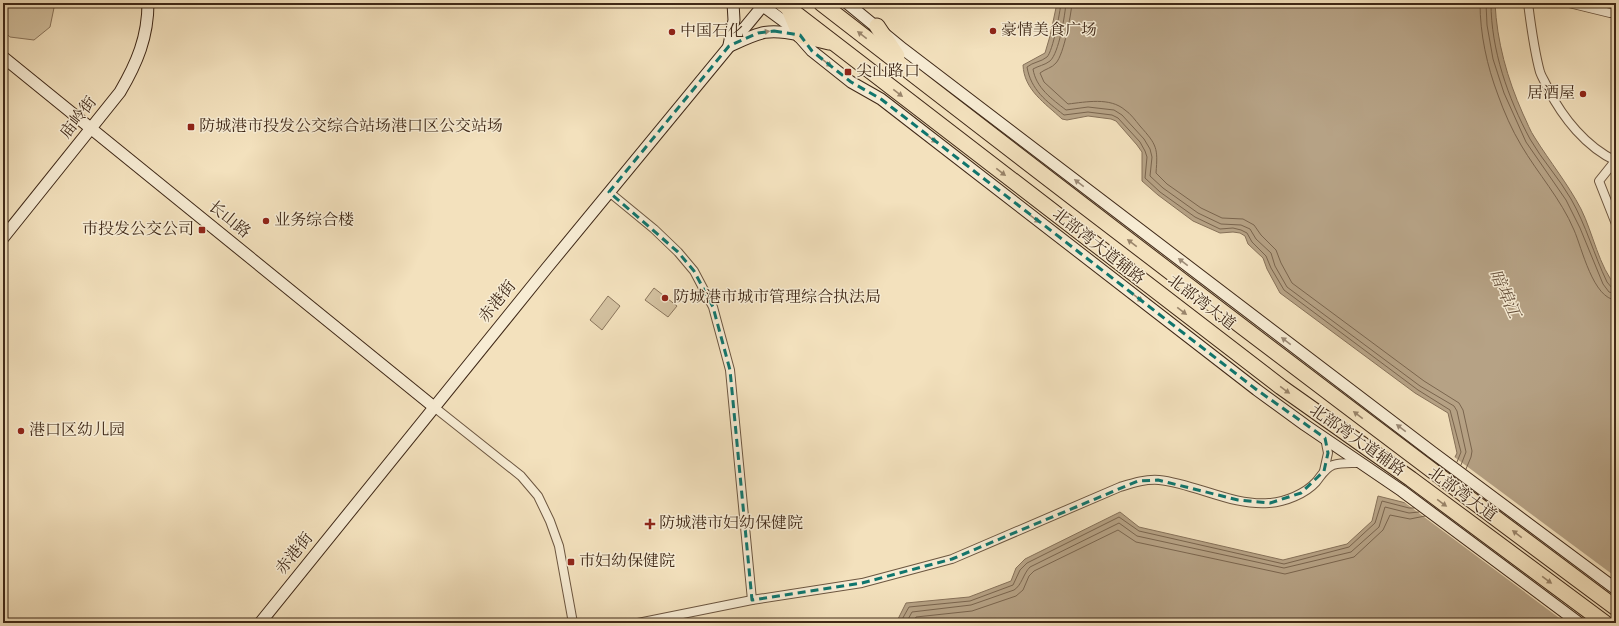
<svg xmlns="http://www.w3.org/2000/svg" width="1619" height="626" viewBox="0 0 1619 626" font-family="Vollkorn,'Noto Serif SC',serif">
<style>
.green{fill:#d4c2a1;stroke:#8a755c}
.water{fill:#b6a285;stroke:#867159}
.pier{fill:#f3e1bd}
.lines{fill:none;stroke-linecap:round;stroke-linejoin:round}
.shore{stroke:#7a654e;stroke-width:1}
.street-casing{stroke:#6c5640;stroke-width:10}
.secondary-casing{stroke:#3f2817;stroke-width:13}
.highway-casing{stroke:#3f2817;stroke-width:17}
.street{stroke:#f7ecd4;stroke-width:8}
.secondary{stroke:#f7ecd4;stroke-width:11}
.highway{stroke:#f3e1bd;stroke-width:15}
.oneway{fill:#9b8a76}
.oneway2{fill:#99846a}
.marked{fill:none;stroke:#0f766e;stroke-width:3;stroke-dasharray:8 5;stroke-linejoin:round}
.poi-dot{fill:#8f2418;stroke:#f7ecd4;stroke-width:1.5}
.labels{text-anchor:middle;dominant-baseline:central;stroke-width:3;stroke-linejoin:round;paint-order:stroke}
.poi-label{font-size:16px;fill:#3f2817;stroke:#f7ecd4;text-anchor:start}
.street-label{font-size:16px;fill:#3f2817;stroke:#f7ecd4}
.water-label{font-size:17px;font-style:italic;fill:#634d38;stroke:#f7ecd4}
</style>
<rect width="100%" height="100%" fill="#f3e1bd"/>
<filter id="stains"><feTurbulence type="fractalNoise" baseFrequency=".005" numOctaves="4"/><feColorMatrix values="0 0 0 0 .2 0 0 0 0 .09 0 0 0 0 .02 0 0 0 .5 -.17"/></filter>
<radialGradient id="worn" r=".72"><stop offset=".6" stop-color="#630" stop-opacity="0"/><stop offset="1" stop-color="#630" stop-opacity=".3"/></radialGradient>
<g class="green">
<path d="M3,3H55L50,27L34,40L10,37L3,31Z"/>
<path d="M654,288L677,306L668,317L645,300Z"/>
<path d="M608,296L620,306L602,330L590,320Z"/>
</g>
<path class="water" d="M1057,3H1495C1497,42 1507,78 1523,114C1527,122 1530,131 1535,138C1550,162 1568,184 1581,209C1593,233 1599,267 1616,286V623H896L906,603L969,597L1011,581L1016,568L1025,559L1120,512L1139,527L1283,560L1347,544L1372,521L1378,496L1410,504L1434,499L1457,453L1448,413L1415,393L1280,293L1267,269L1263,258L1248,244L1245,236L1240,233L1233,232L1220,233L1193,221L1158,195L1142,181V152L1137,145L1116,121L1111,119L1088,116L1067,120L1062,119C1045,103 1024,90 1023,65L1045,53L1050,36Z"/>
<path class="pier" d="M1453,456L1616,577V623H1566L1400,499L1410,502L1433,497Z"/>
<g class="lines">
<g class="shore">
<path d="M1061,3C1060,12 1053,51 1047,57C1041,62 1033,62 1027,67C1031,90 1046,101 1064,115L1088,112L1112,115L1118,118L1140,142L1145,151L1147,157L1145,178L1160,192L1195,217L1220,229L1233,228L1241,230L1247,233L1252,242L1266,256L1271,268L1284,290L1418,390L1450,410L1461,452L1457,462"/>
<path d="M1066,3C1065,15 1059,53 1050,61C1045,65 1038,66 1033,69C1036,88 1052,99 1066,110L1088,107L1114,110L1122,115L1144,139L1150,149L1152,157L1150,176L1163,188L1198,213L1221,224L1241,225L1250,229L1256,239L1271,253L1275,266L1287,287L1420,386L1454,406L1457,411L1466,452L1461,465"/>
<path d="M1072,3C1071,15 1064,54 1056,63C1052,68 1045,69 1040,73L1044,82L1068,104C1086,102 1110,97 1125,110C1131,114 1135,120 1140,126C1157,145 1158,148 1156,173L1167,184L1201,208L1222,218L1243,219L1254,225L1261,235L1276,250L1281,263L1292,283L1424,381L1459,403L1463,410L1472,451L1471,457L1466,469"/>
<path d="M1480,3C1480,34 1487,66 1498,95C1504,112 1512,130 1521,145C1538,174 1561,199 1574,230C1582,248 1593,299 1616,300"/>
<path d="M1486,3L1487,25L1493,59L1504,93L1526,142L1566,200L1580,228L1603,284L1609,292L1616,294"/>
<path d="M1491,3C1491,50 1508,98 1530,139C1542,160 1559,178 1571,199C1586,225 1594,255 1607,282L1612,288H1616"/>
<path d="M900,623L909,607L970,601L1013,585L1020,570L1027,563L1119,517L1139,531L1284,564L1349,547L1375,523L1382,501L1409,508H1414"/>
<path d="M906,623L912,612L971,605L1014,590C1022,585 1023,574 1030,567L1119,523L1137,536L1284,568L1351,552L1379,527L1385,507L1409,513L1419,512"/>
<path d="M913,623L916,617L972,611L1016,596L1023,590L1029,576L1034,571L1118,530L1136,542L1285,574L1354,557L1383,530L1390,515L1410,519L1425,516"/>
</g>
<g class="street-casing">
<g id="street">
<path d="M1528,3C1531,26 1534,50 1540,72C1542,78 1546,83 1548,89C1563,118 1586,147 1616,161"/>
<path d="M1569,3L1610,13L1616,12"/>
<path d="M1615,161L1599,181L1616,224"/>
<path d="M609,192L654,229L678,252L694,271L713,307L730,370L752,600"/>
<path d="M434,407L521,476L538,496L550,521L559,546L573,623"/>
<path d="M1324,471L1328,453L1325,438"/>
<path d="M638,623L752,600L862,583L952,559L1120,487C1133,483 1145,479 1159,480C1196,484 1232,506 1269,503C1285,502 1305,494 1316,482C1321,476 1325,468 1333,465C1342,462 1351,463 1361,463"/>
</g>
</g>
<g class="secondary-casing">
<g id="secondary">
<path d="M759,3L789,25L812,51L851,82L881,99L1257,390L1305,425L1402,491L1579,623"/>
<path d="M847,3L903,49L1432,452L1616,589"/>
<path d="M729,45L734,20L733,3"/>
<path d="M732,45C760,32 768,28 799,35"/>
<path d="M3,57L434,407"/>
<path d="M3,238L120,92C137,63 148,37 148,3"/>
<path d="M260,623L546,269L765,3"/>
</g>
</g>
<g class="highway-casing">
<g id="highway">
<path d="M782,3L1281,387L1411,479L1605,623"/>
<path d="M821,3C1084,207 1348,409 1616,608"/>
<path d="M789,9L800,35L829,42"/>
<path d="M877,26L897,56"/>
</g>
</g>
<use href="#street" class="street"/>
<use href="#secondary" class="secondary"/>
<use href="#highway" class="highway"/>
</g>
<defs><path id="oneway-solid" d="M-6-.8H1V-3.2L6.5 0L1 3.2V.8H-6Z"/></defs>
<g class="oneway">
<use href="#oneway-solid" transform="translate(764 32) rotate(-9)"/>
<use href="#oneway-solid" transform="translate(827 63) rotate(38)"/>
<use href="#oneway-solid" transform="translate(932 139) rotate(38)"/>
<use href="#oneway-solid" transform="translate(1079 183) rotate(-143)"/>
<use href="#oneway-solid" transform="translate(1035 219) rotate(38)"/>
<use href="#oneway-solid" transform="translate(1183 262) rotate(-143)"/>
<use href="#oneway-solid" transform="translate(1138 298) rotate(38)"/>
<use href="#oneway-solid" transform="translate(1286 341) rotate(-143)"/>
<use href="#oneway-solid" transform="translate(1401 428) rotate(-143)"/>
</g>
<g class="oneway2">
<use href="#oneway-solid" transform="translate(862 35) rotate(-142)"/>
<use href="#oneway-solid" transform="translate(898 93) rotate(38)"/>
<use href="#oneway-solid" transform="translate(1001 172) rotate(38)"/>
<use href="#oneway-solid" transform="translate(1132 243) rotate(-143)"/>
<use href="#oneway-solid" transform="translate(1182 311) rotate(37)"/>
<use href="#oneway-solid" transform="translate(1285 390) rotate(36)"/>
<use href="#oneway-solid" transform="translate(1358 415) rotate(-143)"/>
<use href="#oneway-solid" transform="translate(1442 503) rotate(36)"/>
<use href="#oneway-solid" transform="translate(1517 534) rotate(-143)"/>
<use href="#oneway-solid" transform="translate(1547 580) rotate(36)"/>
</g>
<path class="marked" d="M774,31L800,35L812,51L851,82L881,99L1257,390L1325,438L1328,453L1324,471L1301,493L1270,503L1238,500L1158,480L1138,481L952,559L862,583L752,600L730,370L713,307L694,271L678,252L609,192L729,46L758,33Z"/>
<g class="poi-dot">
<circle cx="993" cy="31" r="4"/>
<circle cx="672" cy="32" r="4"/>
<rect x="844" y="68" width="8" height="8" rx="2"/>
<circle cx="1583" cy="94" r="4"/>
<rect x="187" y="123" width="8" height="8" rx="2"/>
<circle cx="266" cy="221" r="4"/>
<rect x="198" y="226" width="8" height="8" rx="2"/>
<circle cx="665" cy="298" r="4"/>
<circle cx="21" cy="431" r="4"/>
<path d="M648 518h4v4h4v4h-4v4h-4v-4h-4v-4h4z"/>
<rect x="567" y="558" width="8" height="8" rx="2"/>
</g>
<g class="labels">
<g class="poi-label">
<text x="1001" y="31">豪情美食广场</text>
<text x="680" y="32">中国石化</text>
<text x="856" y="72">尖山路口</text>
<text x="1575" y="94" text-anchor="end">居酒屋</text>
<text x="199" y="127">防城港市投发公交综合站场港口区公交站场</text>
<text x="274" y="221">业务综合楼</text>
<text x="194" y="230" text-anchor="end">巿投发公交公司</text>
<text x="673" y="298">防城港市城市管理综合执法局</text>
<text x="29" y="431">港口区幼儿园</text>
<text x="659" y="524">防城港市妇幼保健院</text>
<text x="579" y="562">巿妇幼保健院</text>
</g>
<g class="street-label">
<text transform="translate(79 118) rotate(-52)">庙岭街</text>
<text transform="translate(229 220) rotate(39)">长山路</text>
<text transform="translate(1098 247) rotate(38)">北部湾大道辅路</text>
<text transform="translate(498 302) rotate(-51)">赤港街</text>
<text transform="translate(1201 303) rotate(37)">北部湾大道</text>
<text transform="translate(1357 441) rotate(35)">北部湾大道辅路</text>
<text transform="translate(1462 495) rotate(36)">北部湾大道</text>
<text transform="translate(295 554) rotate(-51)">赤港街</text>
</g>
<g class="water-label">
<text transform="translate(1504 294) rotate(66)">暗埠江</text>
</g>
</g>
<rect width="1619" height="626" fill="none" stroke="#f3e1bd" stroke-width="16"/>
<rect x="4" y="4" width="1611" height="618" fill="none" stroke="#3f2817" stroke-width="2"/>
<rect x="8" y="8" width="1603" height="610" fill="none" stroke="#3f2817"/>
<rect width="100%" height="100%" filter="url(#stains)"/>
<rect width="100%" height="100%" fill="url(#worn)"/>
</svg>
